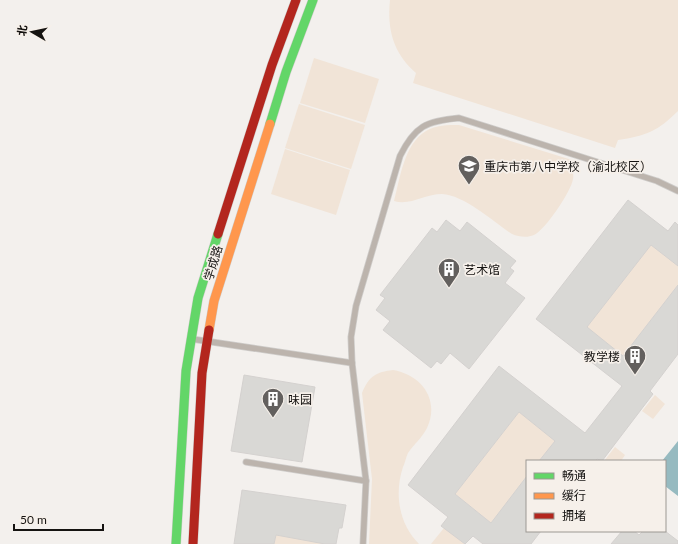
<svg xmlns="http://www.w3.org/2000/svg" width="678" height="544" viewBox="0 0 678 544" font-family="Lato,'Noto Sans SC',sans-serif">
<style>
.green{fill:#f1e4d7}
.water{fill:#96bac0}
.building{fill:#d9d8d5;stroke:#d4d1cf}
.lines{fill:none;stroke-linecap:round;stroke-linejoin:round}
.lane-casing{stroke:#cfcdcb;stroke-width:7}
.fast-casing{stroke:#cfcdcb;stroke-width:10}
.slow-casing{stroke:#cfcdcb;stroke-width:10}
.jam-casing{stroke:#cfcdcb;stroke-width:10}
.lane{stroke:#bcb4ad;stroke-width:5.5}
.fast{stroke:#63d668;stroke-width:9}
.slow{stroke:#ff974d;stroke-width:9}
.jam{stroke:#b3261e;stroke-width:9}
.labels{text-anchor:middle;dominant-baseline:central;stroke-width:3.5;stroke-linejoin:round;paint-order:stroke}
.poi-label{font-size:12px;fill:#151311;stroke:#f6f0ea;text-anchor:start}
.street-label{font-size:12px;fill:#151311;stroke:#f6f0ea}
</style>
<rect width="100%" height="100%" fill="#f3f0ed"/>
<g class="green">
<path d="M390,0H678V111C658,131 646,136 618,140L615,148L413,83L416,73C393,53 387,29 390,0Z"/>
<path d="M314,58L379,79L365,123L300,103Z"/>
<path d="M299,104L365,125L351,169L285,148Z"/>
<path d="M459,125L572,160C572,166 574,174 573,179C571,192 545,230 534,235C527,238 519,237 512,234C494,222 464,195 442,194C425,194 410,206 394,201C400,179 404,144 426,131C436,125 448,125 459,125Z"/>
<path d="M285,149L350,170L336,215L271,194Z"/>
<path d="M651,245L678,266V285L623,356L587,327Z"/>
<path d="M393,370C422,375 440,400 427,428C422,438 414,444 408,453C406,457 405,463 403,467C394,494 399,524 419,544H369L372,479L362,393C369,376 376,372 393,370Z"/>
<path d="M655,395L665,404L653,419L642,411Z"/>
<path d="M519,412L555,441L539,461H527V476L491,523L455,494Z"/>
<path d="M615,447L625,455L621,461H604Z"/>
<path d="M444,528L465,544H431Z"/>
<path d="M276,535L325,543V544H274Z"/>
</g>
<path class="water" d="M678,441V496L665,486V461H662Z"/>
<g class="building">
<path d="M628,200L668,231L675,222L678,225V266L651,245L587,327L623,356L678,285V354L650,391L653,394L602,461L597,459L595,461H539L555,441L519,412L455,494L491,523L527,476V531H541L531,544H483L473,536L465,544L441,526L448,517L408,485L499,366L585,433L622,386L536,319Z"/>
<path d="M446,220L460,231L467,222L516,261L510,268L514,271L505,283L525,298L469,369L450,353L441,364L437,361L431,368L383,330L390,321L376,310L385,298L380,295L432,228L437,232Z"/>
<path d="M244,375L315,387L302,462L231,451Z"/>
<path d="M242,490L346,505L342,528H339L336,544H325L276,535L274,544H234Z"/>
<path d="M622,531H634L639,535L643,531H665L678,541V544H611Z"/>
</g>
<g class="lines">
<g class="lane-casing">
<g id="lane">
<path d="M192,339L352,363"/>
<path d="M246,462L366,481"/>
<path d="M363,544L366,481L352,363L351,337L356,306L400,156C415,126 426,121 459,118L657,181L678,191"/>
</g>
</g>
<g class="fast-casing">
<g id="fast">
<path d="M270,124L286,72L313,0"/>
<path d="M176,544L186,371L198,298L218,234"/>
</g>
</g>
<g class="slow-casing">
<path id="slow" d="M209,330L214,301L270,124"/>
</g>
<g class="jam-casing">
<g id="jam">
<path d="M218,234L272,65L296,0"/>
<path d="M193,544L202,373L209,330"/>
</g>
</g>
<use href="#lane" class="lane"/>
<use href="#fast" class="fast"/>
<use href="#slow" class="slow"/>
<use href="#jam" class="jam"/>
</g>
<defs>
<g id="school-pin" transform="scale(1.15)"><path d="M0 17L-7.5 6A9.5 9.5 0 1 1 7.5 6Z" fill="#63605e" stroke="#f6f0ea"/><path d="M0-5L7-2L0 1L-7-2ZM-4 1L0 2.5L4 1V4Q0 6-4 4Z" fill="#fff"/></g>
<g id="building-pin" transform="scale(1.15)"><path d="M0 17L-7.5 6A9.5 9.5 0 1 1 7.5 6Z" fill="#63605e" stroke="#f6f0ea"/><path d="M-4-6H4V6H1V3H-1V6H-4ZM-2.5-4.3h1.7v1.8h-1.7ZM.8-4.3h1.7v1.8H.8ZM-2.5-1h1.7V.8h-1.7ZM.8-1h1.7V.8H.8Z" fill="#fff"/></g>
</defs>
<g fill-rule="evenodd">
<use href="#school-pin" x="469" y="166"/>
<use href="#building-pin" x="449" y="269"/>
<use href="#building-pin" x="635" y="356"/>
<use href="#building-pin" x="273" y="399"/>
</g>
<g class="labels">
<g class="poi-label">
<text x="484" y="166">重庆市第八中学校（渝北校区）</text>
<text x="464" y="269">艺术馆</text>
<text x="620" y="356" text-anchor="end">教学楼</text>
<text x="288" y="399">味园</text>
</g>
<g class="street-label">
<text transform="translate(213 263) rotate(-73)">学成路</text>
</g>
</g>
<rect x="526" y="460" width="140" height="72" fill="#f6f0ea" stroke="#9c9893"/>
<rect x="534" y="473" width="20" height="6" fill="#63d668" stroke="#9c9893"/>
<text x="562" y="480" font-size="12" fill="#151311">畅通</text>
<rect x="534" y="493" width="20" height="6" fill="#ff974d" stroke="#9c9893"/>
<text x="562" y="500" font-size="12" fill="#151311">缓行</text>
<rect x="534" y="513" width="20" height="6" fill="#b3261e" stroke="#9c9893"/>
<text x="562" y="520" font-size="12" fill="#151311">拥堵</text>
<g transform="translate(32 32) rotate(279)" stroke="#f6f0ea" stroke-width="3" paint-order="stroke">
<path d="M0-3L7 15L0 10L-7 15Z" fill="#151311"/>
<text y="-6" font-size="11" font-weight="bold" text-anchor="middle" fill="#151311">北</text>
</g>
<path d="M14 524v6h89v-6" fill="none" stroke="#151311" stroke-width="2"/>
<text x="20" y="524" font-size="12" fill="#151311" stroke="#f6f0ea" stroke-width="3" paint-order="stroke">50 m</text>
</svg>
